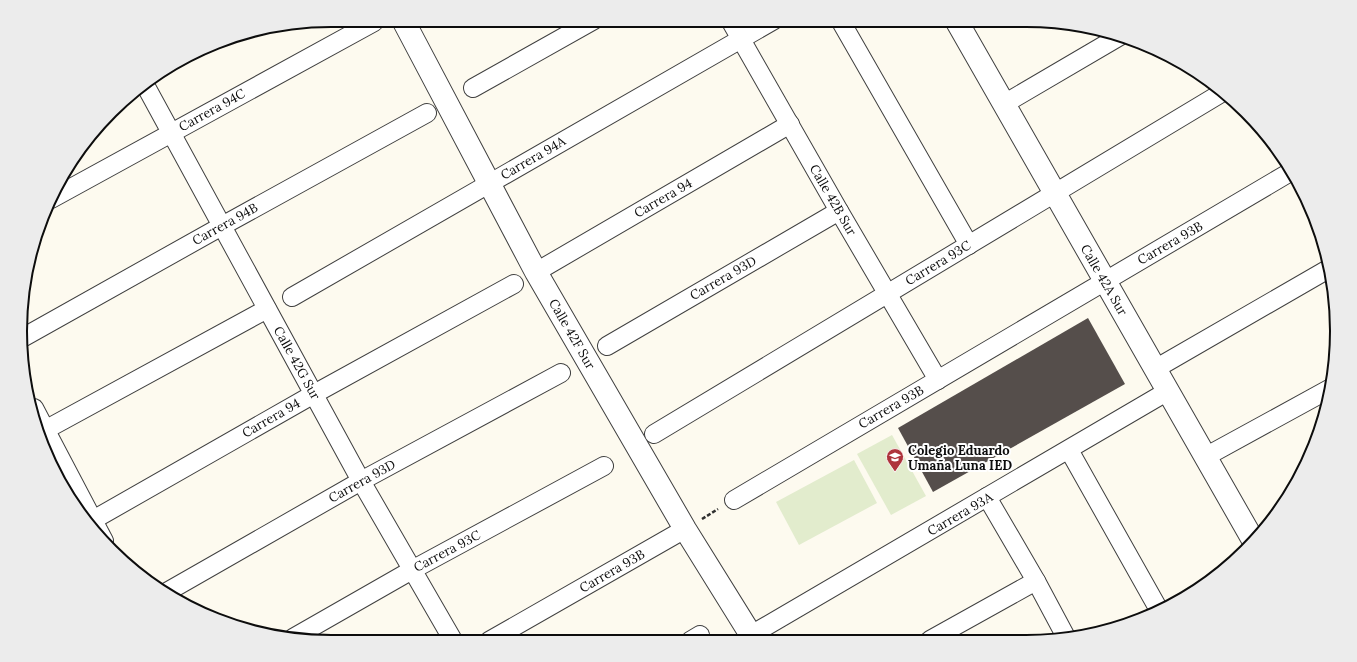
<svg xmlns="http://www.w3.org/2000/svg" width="1357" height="662" viewBox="0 0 1357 662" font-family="Lora,serif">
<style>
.pitch{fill:#e2eccd}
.building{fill:#554e4b}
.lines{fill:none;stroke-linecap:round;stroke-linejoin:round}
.minor-casing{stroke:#404040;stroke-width:20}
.tertiary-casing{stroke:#404040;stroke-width:24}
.path{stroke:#2f2f2f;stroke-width:2.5;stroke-dasharray:4 2;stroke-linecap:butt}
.minor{stroke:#fff;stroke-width:18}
.tertiary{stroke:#fff;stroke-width:22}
.labels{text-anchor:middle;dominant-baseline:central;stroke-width:4;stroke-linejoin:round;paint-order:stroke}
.street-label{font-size:13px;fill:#0d0d0d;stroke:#fff}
.poi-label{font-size:13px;font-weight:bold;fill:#0d0d0d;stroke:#fff;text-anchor:start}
.rim{fill:none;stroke:#0d0d0d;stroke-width:2}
</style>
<rect width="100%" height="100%" fill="#fdfaef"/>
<g class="pitch">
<path d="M892,435L926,496L891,515L857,454Z"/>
<path d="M854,460L877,503L799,545L776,502Z"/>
</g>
<path class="building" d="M1088,318L1125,384L933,492L898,428Z"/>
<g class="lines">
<g class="minor-casing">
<g id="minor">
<path d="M730,20L839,211L938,380"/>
<path d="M840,20L969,245"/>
<path d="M144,83L361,481L454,642"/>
<path d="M473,88L594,20"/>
<path d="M1004,104L1120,36"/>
<path d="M51,199L374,22"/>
<path d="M536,272L790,124"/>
<path d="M292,297L774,20"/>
<path d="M24,337L222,226L427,113"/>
<path d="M607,346L839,211"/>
<path d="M1155,369L1330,268"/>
<path d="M34,408L104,541"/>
<path d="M45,430L267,309"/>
<path d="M654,434L1223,92"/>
<path d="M1069,450L1159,610"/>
<path d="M1205,457L1331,388"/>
<path d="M987,497L1036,581L1067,639"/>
<path d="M734,500L1292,171"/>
<path d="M93,520L314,394L514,284"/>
<path d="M165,593L361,481L561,373"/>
<path d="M751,635L1168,391"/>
<path d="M293,638L412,570L604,466"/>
<path d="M930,640L1036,581"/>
<path d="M489,641L685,529"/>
<path d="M690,641L700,635"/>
</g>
</g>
<g class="tertiary-casing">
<g id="tertiary">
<path d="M403,20L536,272L685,529L754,640"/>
<path d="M956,20L1253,540"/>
</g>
</g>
<path class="path" d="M702,519L718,509"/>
<use href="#minor" class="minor"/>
<use href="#tertiary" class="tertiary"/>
</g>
<defs>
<g id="school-pin" transform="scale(0.9)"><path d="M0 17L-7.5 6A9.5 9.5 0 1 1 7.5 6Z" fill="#ae343c" stroke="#fff"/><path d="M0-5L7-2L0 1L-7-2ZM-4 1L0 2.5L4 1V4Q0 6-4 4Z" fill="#fff"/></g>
</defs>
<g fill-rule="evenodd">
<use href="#school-pin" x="895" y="457"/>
</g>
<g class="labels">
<g class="street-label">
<text transform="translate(212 110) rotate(-29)">Carrera 94C</text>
<text transform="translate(533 158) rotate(-30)">Carrera 94A</text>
<text transform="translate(663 198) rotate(-30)">Carrera 94</text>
<text transform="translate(833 200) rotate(60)">Calle 42B Sur</text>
<text transform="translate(225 224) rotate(-29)">Carrera 94B</text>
<text transform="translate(1170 243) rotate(-30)">Carrera 93B</text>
<text transform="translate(938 263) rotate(-31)">Carrera 93C</text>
<text transform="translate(723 278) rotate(-30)">Carrera 93D</text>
<text transform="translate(1104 280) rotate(60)">Calle 42A Sur</text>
<text transform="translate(572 334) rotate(60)">Calle 42F Sur</text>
<text transform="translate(297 363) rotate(61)">Calle 42G Sur</text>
<text transform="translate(891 407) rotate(-30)">Carrera 93B</text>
<text transform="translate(271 418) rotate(-30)">Carrera 94</text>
<text transform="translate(362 481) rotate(-29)">Carrera 93D</text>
<text transform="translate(960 514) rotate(-30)">Carrera 93A</text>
<text transform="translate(447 551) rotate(-28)">Carrera 93C</text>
<text transform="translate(612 571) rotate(-30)">Carrera 93B</text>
</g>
<g class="poi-label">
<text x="908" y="450">Colegio Eduardo<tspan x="908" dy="15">Umaña Luna IED</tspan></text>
</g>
</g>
<path d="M0 0H1357V662H0ZM331 27H1026A304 304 0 0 1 1330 331V331A304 304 0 0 1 1026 635H331A304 304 0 0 1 27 331V331A304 304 0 0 1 331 27Z" fill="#ececec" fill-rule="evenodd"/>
<path class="rim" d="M331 27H1026A304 304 0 0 1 1330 331V331A304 304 0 0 1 1026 635H331A304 304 0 0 1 27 331V331A304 304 0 0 1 331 27Z"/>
</svg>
